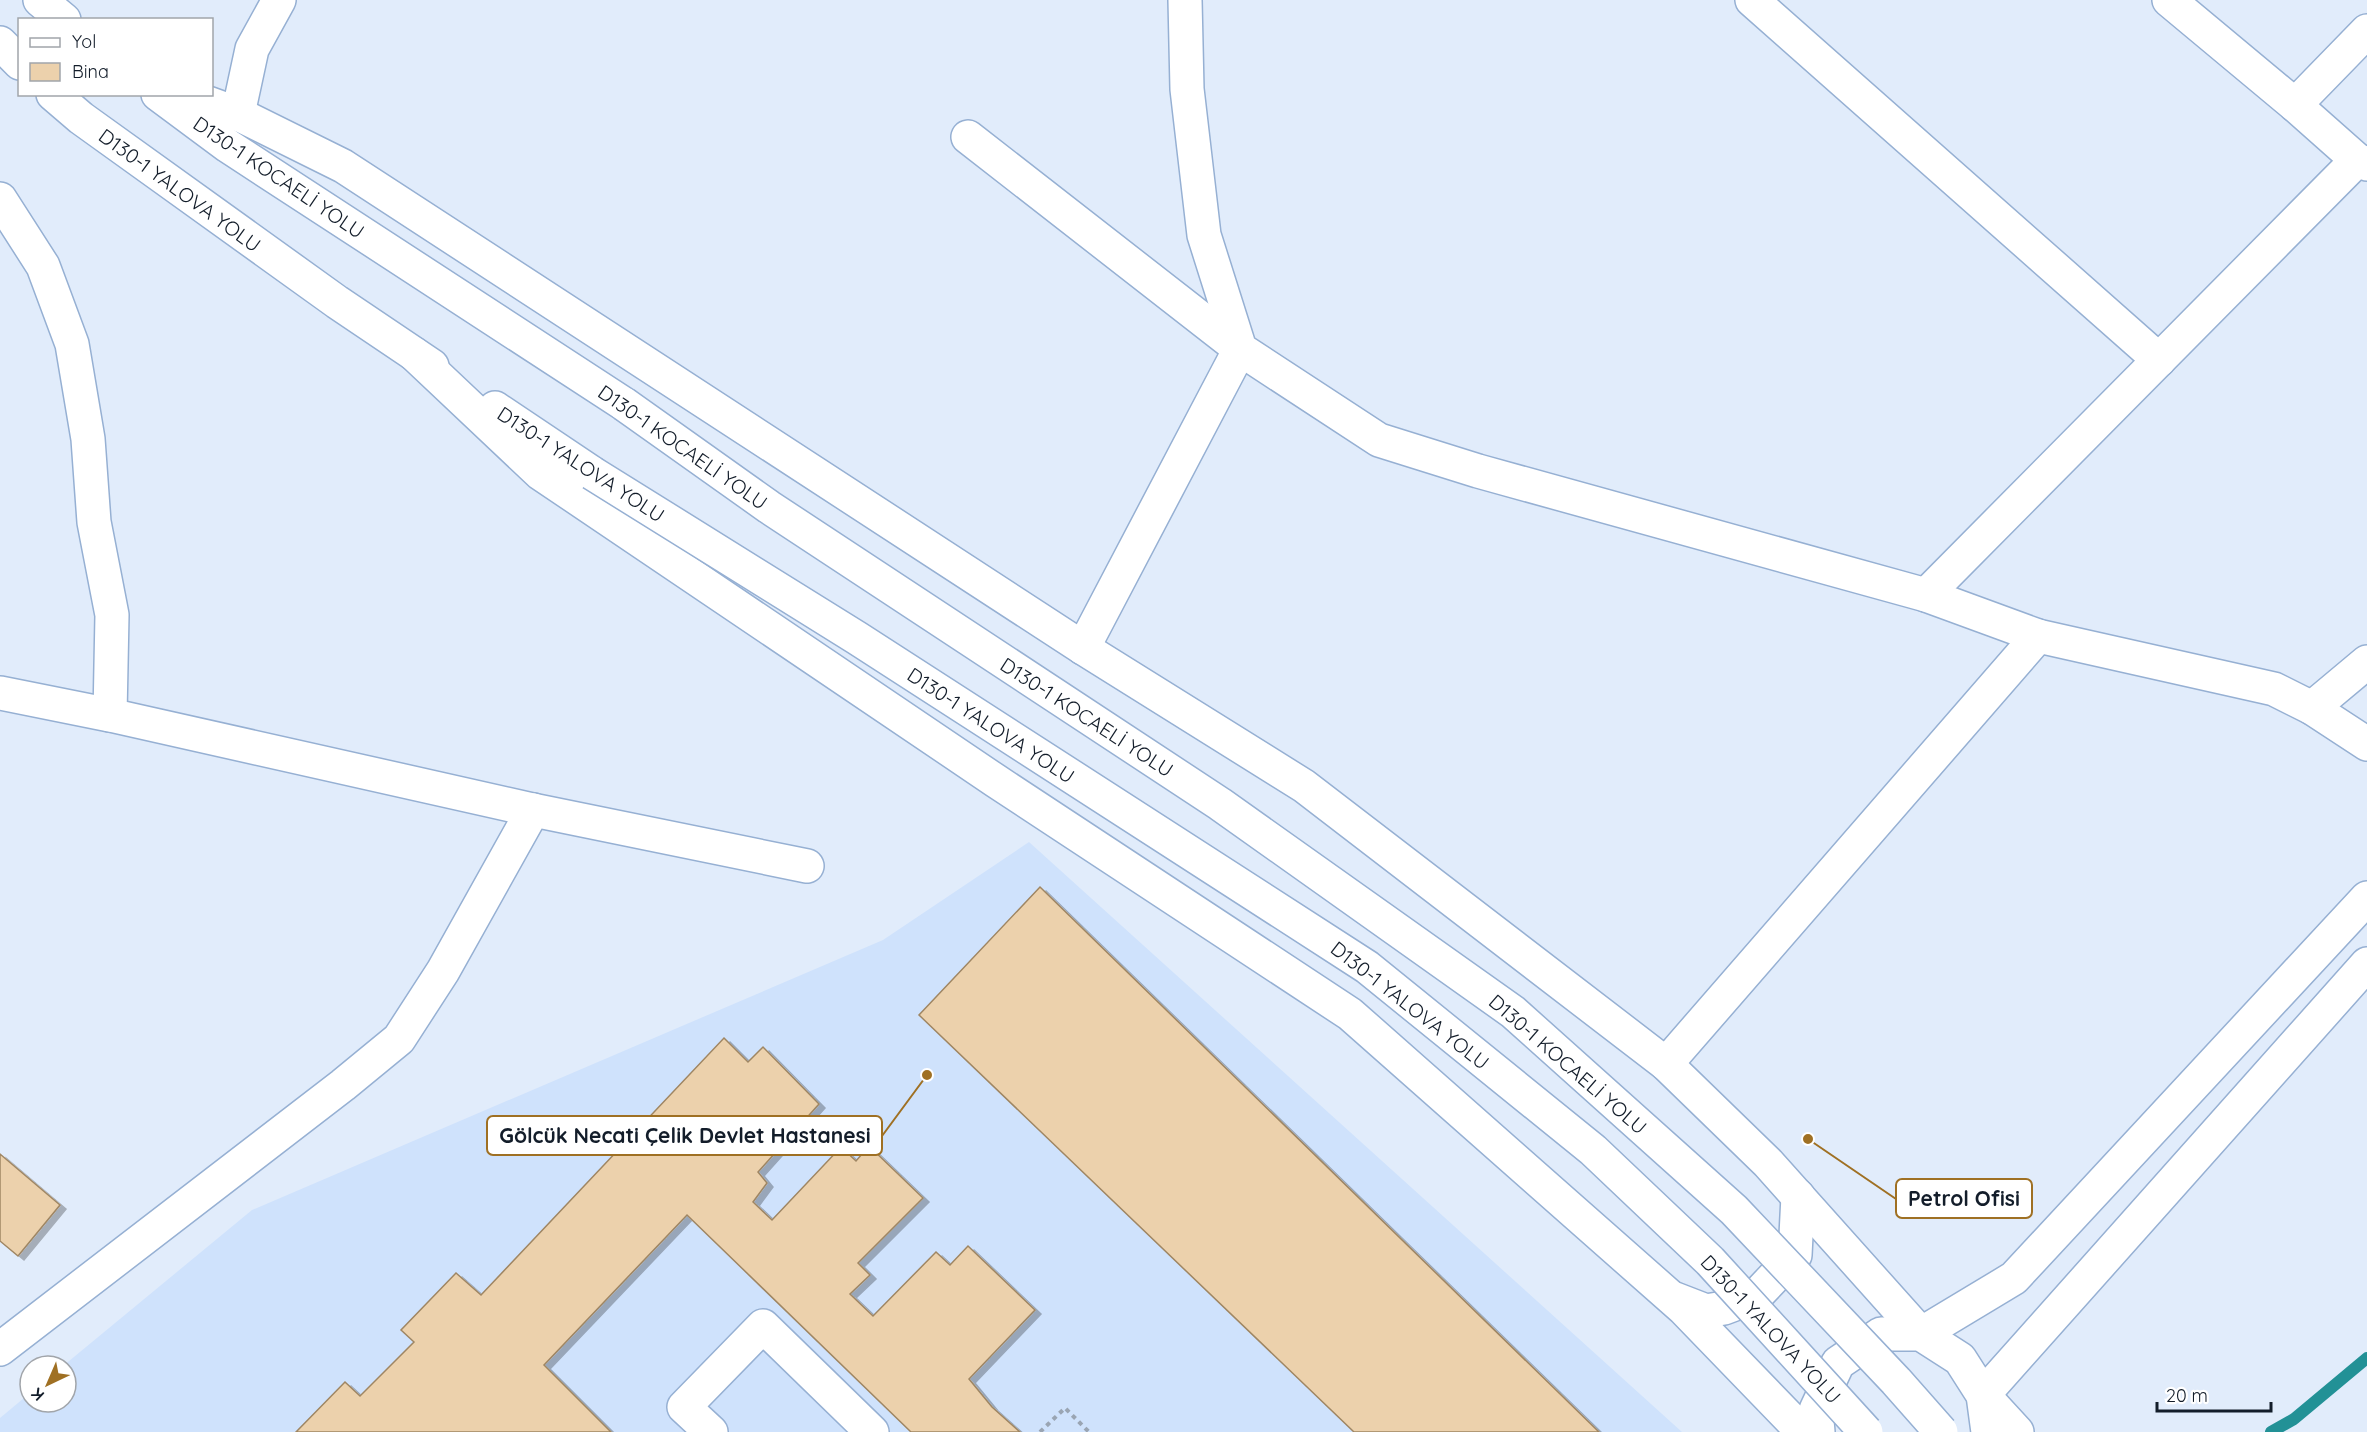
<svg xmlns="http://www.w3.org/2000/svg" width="2367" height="1432" viewBox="0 0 2367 1432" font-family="Quicksand,sans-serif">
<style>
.built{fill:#cfe2fc}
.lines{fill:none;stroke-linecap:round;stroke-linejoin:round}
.stream{stroke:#229196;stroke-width:12}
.building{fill:#ecd1ac;stroke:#9f8663;stroke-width:1.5;filter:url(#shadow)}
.minor-casing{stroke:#96b0d3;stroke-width:36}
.highway-casing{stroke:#96b0d3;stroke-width:36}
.path{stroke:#9aa5b3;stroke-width:4;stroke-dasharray:4.5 4.5;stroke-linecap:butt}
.minor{stroke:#fff;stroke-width:33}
.highway{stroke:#fff;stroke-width:33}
.highway-bridge-casing{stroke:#96b0d3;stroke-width:36;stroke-linecap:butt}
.highway-bridge{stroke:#fff;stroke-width:33}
.labels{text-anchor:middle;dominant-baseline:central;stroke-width:4.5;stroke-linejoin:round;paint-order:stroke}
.street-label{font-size:20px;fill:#131d2a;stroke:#fff}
.leader{fill:none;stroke:#9f7023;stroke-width:2}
.callout-dot{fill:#9f7023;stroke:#fff;stroke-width:2}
.callout{fill:#fff;stroke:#9f7023;stroke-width:2}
.callout-label{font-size:21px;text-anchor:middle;font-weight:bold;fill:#131d2a}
</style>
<defs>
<filter id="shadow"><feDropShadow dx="6" dy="4" stdDeviation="0" flood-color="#0004"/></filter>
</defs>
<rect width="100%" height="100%" fill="#e1ecfb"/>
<path class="built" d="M1029,842L1682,1432H0V1418L30,1393V1402H66V1366H63L252,1210L883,940Z"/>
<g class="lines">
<path class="stream" d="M2271,1432L2294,1419L2367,1358"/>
</g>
<g class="building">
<path d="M1040,887L1599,1432H1354L919,1015Z"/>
<path d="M724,1038L748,1062L763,1047L819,1104L758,1172L767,1183L753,1202L772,1220L841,1147L856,1161L869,1146L923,1198L858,1263L870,1275L850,1294L873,1316L936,1252L950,1265L968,1246L1035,1310L969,1379L992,1407L1020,1432H911L687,1215L544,1365L611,1432H296L345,1382L360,1396L414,1342L401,1330L456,1273L481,1295Z"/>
<path d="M0,1154L60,1205L18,1256L0,1241Z"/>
</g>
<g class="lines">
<g class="minor-casing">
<g id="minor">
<path d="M1185,0L1187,89L1204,235L1240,349L1379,440L1478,471L1926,595L2038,636L2274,689L2312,708L2367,744"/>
<path d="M1752,0L2159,360"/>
<path d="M2169,0L2295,105L2357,160L2367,164"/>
<path d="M2295,105L2367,31"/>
<path d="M238,114L252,49L279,0"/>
<path d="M968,137L1240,349L1083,648"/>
<path d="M0,199L43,266L72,344L88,439L94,522L112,615L110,715"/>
<path d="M1926,595L2357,160"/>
<path d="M0,693L110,715L533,810L807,866"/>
<path d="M2312,708L2367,662"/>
<path d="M1666,1064L2038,636"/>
<path d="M1921,1334L2014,1278L2367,898"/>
<path d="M0,1349L343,1085L399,1039L443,971L533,810"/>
<path d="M1983,1395L2367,964"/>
<path d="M711,1432L684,1407L763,1326L872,1432"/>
</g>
</g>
<g class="highway-casing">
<g id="highway">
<path d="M40,0L64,20"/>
<path d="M0,43L20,63"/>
<path d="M53,94L81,118L337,302L432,366"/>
<path d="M158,94L228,146L624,404"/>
<path d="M183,94L238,114L343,166L1083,648L1304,786L1666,1064L1768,1163L1921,1334"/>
<path d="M414,354L540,473L996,781L1350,1014L1684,1309L1803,1432"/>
<path d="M495,408L592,473"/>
<path d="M1675,1299L1706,1311L1724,1308L1756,1296L1795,1255L1798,1196"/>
<path d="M1983,1395L2017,1432"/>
<path d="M1818,1432L1816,1410L1838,1363L1881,1334H1921L1960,1359L1983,1395L1988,1432"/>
</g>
</g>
<path class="path" d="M1040,1432L1065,1408L1089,1432"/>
<use href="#minor" class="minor"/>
<use href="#highway" class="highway"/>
<g class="highway-bridge-casing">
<g id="highway-bridge">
<path d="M624,404L769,507L1220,804L1513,1012L1734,1210L1896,1381L1941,1432"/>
<path d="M592,473L857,638L1367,967L1593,1150L1710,1261L1866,1432"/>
</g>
</g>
<use href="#highway-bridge" class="highway-bridge"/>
</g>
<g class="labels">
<g class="street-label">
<text transform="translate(279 177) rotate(34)">D130-1 KOCAELİ YOLU</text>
<text transform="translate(180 190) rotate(36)">D130-1 YALOVA YOLU</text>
<text transform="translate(683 447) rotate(35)">D130-1 KOCAELİ YOLU</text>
<text transform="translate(581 464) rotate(33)">D130-1 YALOVA YOLU</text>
<text transform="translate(1087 717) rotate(33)">D130-1 KOCAELİ YOLU</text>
<text transform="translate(991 725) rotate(33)">D130-1 YALOVA YOLU</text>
<text transform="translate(1410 1005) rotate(38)">D130-1 YALOVA YOLU</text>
<text transform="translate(1568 1064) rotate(41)">D130-1 KOCAELİ YOLU</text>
<text transform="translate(1771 1329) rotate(47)">D130-1 YALOVA YOLU</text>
</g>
</g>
<path class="leader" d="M927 1075L882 1136M1808 1139L1896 1199"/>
<g class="callout-dot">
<circle cx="927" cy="1075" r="6"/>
<circle cx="1808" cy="1139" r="6"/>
</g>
<g class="callout">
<rect x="487" y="1116" width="395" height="39" rx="6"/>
<rect x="1896" y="1179" width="136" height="39" rx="6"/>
</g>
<g class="callout-label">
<text x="685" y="1143">Gölcük Necati Çelik Devlet Hastanesi</text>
<text x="1964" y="1206">Petrol Ofisi</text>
</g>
<rect x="18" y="18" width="195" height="78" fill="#ffffff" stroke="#a1a5aa" stroke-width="1.5"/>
<rect x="30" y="38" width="30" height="9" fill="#ffffff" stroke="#a1a5aa" stroke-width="1.5"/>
<text x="72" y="48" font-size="18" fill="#131d2a">Yol</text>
<rect x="30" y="63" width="30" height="18" fill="#ecd1ac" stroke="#a1a5aa" stroke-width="1.5"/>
<text x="72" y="78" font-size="18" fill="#131d2a">Bina</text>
<g transform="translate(48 1384) rotate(224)"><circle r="28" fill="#ffffff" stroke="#a1a5aa" stroke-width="1.5"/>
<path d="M0-4.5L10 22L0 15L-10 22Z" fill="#9f7023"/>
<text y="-9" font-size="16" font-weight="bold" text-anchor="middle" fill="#131d2a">K</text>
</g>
<path d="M2157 1402v9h114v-9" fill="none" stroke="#131d2a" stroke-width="3"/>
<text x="2166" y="1402" font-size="18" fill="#131d2a" stroke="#ffffff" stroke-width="4.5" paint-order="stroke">20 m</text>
</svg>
